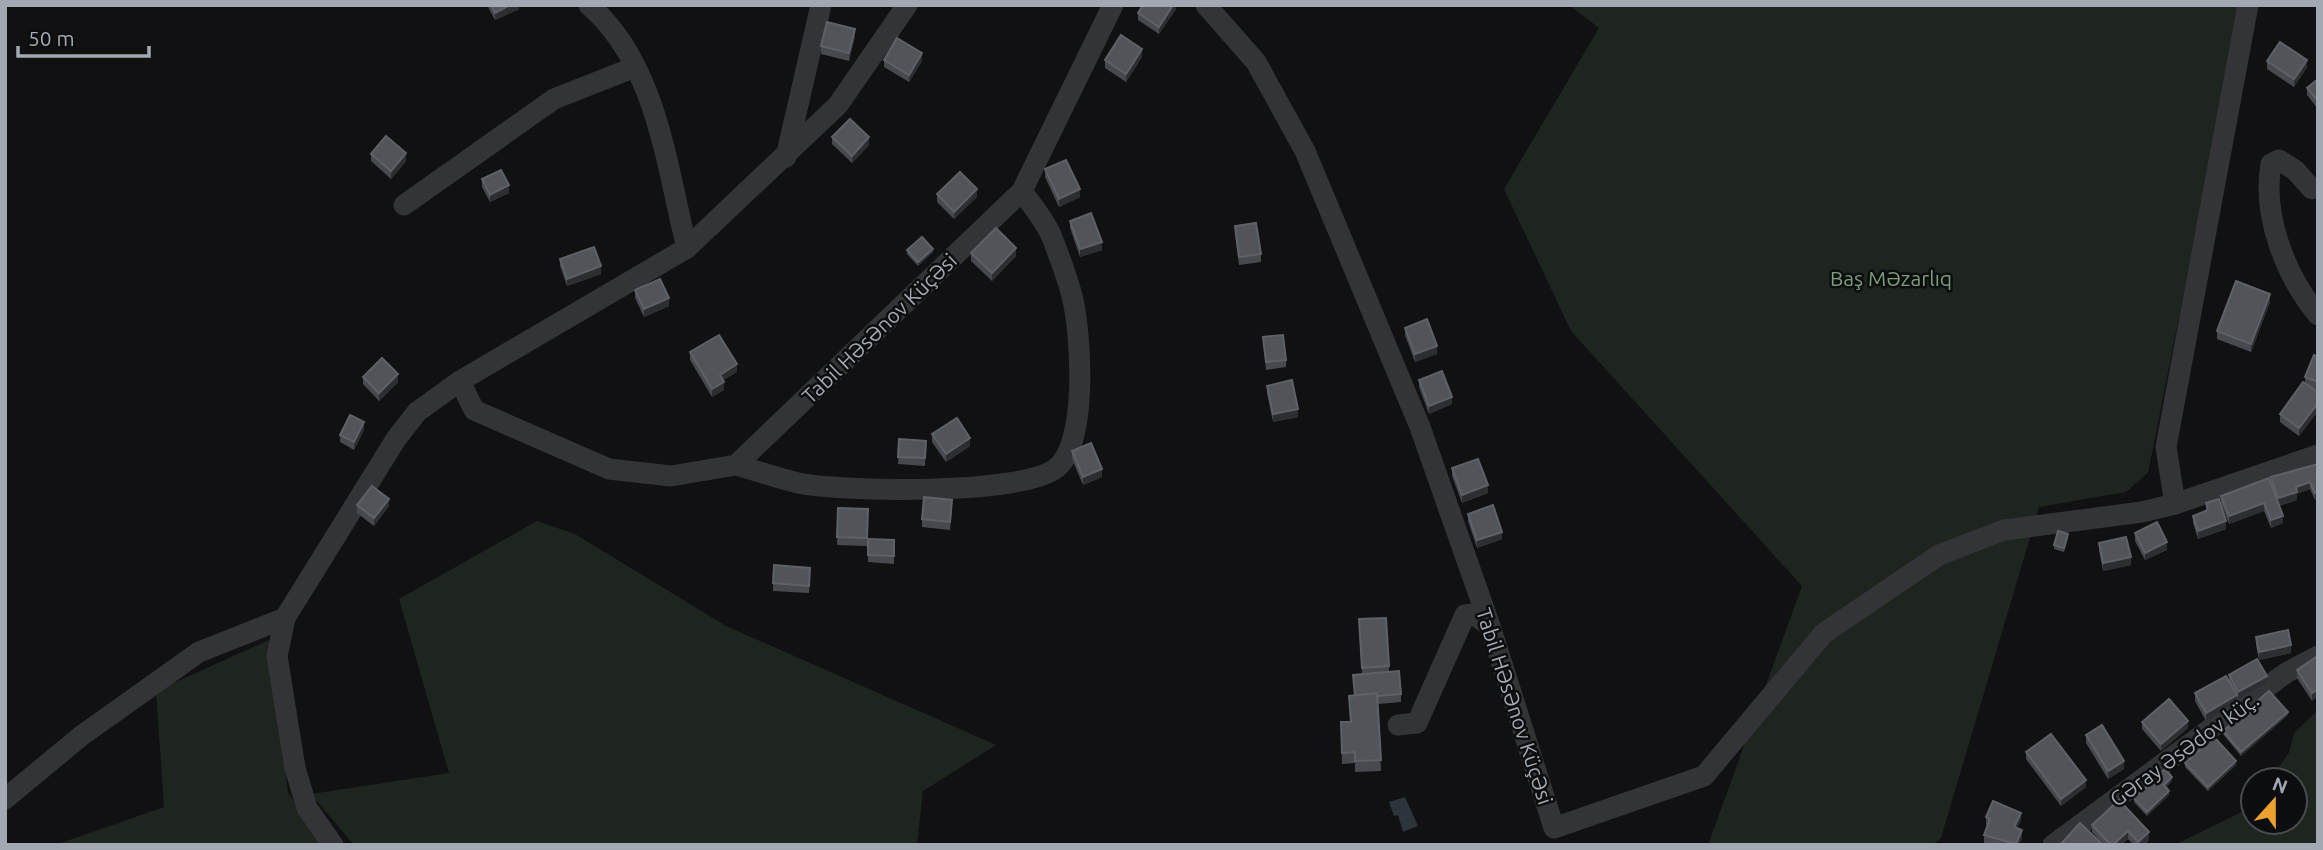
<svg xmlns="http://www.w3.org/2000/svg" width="2323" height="850" viewBox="0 0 2323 850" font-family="Ubuntu,sans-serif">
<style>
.green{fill:#1e251e}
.water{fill:#2b353b}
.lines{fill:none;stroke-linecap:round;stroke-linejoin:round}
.minor{stroke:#333438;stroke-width:21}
.wall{fill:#47494e}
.shaded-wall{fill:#2d2e32}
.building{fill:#515459;stroke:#5e6167;stroke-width:2}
.labels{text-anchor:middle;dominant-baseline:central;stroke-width:5;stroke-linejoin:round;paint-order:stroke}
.park-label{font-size:21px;fill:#7b9e7a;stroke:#0c0d0e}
.street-label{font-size:21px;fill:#a3a9b3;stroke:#0c0d0e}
</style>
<rect width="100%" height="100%" fill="#111113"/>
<g class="green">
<path d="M1569,5H2241L2148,473L2126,492L2039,507L1941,838L1932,845H1708L1802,586L1571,331L1504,189L1599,28Z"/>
<path d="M537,521L575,534L726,626L996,745L923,791L917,845H354L311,794L449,773L399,599Z"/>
<path d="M269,640L288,792L322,845H55L164,807L156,691Z"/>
<path d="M2318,710V845H2174L2248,809L2253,802V822H2295V780H2269L2289,753L2294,733Z"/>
</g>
<path class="water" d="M1405,797L1418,826L1403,832L1398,815L1394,816L1389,802Z"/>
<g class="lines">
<g class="minor">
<path d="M589,5C657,64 666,165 687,248"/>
<path d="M1206,5L1256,62L1305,151L1420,427L1490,626L1554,828L1704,776L1824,633L1939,555L2004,530L2142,512L2175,504L2318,455"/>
<path d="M786,157L821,5"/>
<path d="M2312,189L2295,170L2279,160L2271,164C2262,215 2285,275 2318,315"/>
<path d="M404,205L554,99L635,67"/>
<path d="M460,381L474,410L609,469L671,476L736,465L1022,191L1113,5"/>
<path d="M736,465C757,471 777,478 798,483C843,492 1018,495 1055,469C1089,446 1081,331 1072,296C1067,277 1060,258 1053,240C1047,223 1033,207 1022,191"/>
<path d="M2175,504L2166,447L2248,5"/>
<path d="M1398,725L1417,723L1465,615L1473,614L1490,626"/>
<path d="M5,799L81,736L199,652L285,618"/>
<path d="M333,845L307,808L295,768L277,656L285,618L396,439L417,412L460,381L687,248L838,105L907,5"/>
<path d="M2053,845L2286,673L2318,656"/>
</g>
</g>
<g class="wall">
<path d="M487,5H519V9L495,20Z"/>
<path d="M1176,5V9L1159,34L1138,20V13Z"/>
<path d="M855,36L849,61L821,54V46Z"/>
<path d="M1142,57L1126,82L1105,68V60Z"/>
<path d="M884,60L922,61L909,82L884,67Z"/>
<path d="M2267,61L2307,67L2294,87L2267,69Z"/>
<path d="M2318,79V109L2307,95V88Z"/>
<path d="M832,137L869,145L852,163L832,144Z"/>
<path d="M371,154L406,161L391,179L371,161Z"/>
<path d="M1045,169L1080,197L1059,207L1045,177Z"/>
<path d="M482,179L509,193L490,202L482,187Z"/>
<path d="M937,194L977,197L954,219L937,202Z"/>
<path d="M1070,221L1102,250L1080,257L1070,228Z"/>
<path d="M1235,226L1261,254V262L1239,265L1235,233Z"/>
<path d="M907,250L933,252L918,266L907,254Z"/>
<path d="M971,253L1016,256L992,281L971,261Z"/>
<path d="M560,259L601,274L567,286L560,266Z"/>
<path d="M635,290L669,306L644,317L635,298Z"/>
<path d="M2270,302L2251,352L2217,339V331Z"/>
<path d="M1405,328L1437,354L1415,362L1405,335Z"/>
<path d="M1263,337L1286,360V367L1266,370Z"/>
<path d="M690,352L737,372L723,380L724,390L712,397L690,360Z"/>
<path d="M2318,357V390L2311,387L2318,392V411L2299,436L2280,422V414L2305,383V377Z"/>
<path d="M363,377L398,382L379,401L363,384Z"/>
<path d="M1419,380L1452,404L1429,414L1419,387Z"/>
<path d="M1267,386L1298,417L1273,422L1267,393Z"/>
<path d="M364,430L354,450L340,442V435Z"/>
<path d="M932,434L970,446L946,462L932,442Z"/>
<path d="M899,439L926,441L925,466L898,464Z"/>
<path d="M1072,451L1102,477L1083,485L1072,459Z"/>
<path d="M2318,464V499L2315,500L2310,489L2297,494V500L2279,506L2283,523L2271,528L2264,511L2229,524L2221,503V496L2271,484V477Z"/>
<path d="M1452,468L1488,493L1462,503L1452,476Z"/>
<path d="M2206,503L2226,529L2198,539L2193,523V516L2206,511Z"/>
<path d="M357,505L389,506L374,526L357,513Z"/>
<path d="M838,508L868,509L867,546L837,545Z"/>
<path d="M952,508L950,530L922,527V519Z"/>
<path d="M1468,514L1502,539L1477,548L1468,521Z"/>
<path d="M2135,533L2167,550L2145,560L2135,541Z"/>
<path d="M2068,538L2064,552L2054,549V545Z"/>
<path d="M868,539L894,540V564L868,562Z"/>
<path d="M2099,543L2131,565L2103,571L2099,550Z"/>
<path d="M810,575L809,593L773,591V583Z"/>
<path d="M1386,618L1389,671L1401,694V702L1378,704L1381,771L1355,772V763L1342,764L1341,722H1350L1349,696L1354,695L1353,675L1362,674L1359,627Z"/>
<path d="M2256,637L2291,653L2259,660L2256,645Z"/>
<path d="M2316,657L2312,701L2297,678V670Z"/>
<path d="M2229,675L2267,683L2238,699L2237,697V703L2206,721L2195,701V693L2229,680Z"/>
<path d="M2288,715L2241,756L2223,734V731Z"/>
<path d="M2142,722L2188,728L2161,751L2142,729Z"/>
<path d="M2086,735L2124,769L2108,779L2086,743Z"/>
<path d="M2026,752L2086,787L2061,806L2026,759Z"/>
<path d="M2185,763L2236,765L2208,791L2185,767Z"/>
<path d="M2172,781L2166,787L2169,795L2147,816L2134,802V798Z"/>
<path d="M2119,800L2149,840L2144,845H2134L2128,839L2121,845H2104L2092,832V825Z"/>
<path d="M1986,817L2021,820L2017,828L2022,838L2019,845H1990L1984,843V835L1988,826L1986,825Z"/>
</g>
<g class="shaded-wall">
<path d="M510,5H519V9L495,20V13Z"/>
<path d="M1173,5H1176V9L1159,34V27Z"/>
<path d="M855,29V36L849,61V53Z"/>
<path d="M1142,49V57L1126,82V74Z"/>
<path d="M922,53V61L909,82V75Z"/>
<path d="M2307,60V67L2294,87V79Z"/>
<path d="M869,137V145L852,163V156Z"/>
<path d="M406,153V161L391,179V171Z"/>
<path d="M509,185V193L490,202V195Z"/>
<path d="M977,189V197L954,219V212Z"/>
<path d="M1080,189V197L1059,207V199Z"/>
<path d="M1102,242V250L1080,257V249Z"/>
<path d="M1016,248V256L992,281V273Z"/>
<path d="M933,249V252L918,266V262Z"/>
<path d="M601,266V274L567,286V279Z"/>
<path d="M2270,294V302L2251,352V344Z"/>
<path d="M669,298V306L644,317V309Z"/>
<path d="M1437,346V354L1415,362V354Z"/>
<path d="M737,364V372L720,382V375Z"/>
<path d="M398,374V382L379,401V393Z"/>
<path d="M724,382V390L712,397V389Z"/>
<path d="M1452,397V404L1429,414V406Z"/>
<path d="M2318,403V411L2299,436V428Z"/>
<path d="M1298,409V417L1273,422V414Z"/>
<path d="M364,422V430L354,450V442Z"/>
<path d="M970,438V446L946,462V454Z"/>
<path d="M1102,469V477L1083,485V477Z"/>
<path d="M2310,482V489L2297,494V500L2278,506V498L2296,487Z"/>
<path d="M1488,485V493L1462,503V495Z"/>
<path d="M2318,492V499L2315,500V493Z"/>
<path d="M389,499V506L374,526V518Z"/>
<path d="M2264,503V511L2229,524V516Z"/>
<path d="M2283,516V523L2271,528V520Z"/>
<path d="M2226,521V529L2198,539V531Z"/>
<path d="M1502,532V539L1477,548V540Z"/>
<path d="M2167,542V550L2145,560V553Z"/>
<path d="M2131,557V565L2103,571V563Z"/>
<path d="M2291,645V653L2259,660V652Z"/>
<path d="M2267,676V683L2238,699V692Z"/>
<path d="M2318,689V697L2312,701V693Z"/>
<path d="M2237,695V703L2206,721V713Z"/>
<path d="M2288,712V715L2241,756V752Z"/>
<path d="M2188,721V728L2161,751V744Z"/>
<path d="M2124,761V769L2108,779V771Z"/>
<path d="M2236,761V765L2208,791V787Z"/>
<path d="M2172,777V781L2164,789V785Z"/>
<path d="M2086,780V787L2061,806V799Z"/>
<path d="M2169,791V795L2147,816V812Z"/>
<path d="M2021,813V820L2014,835V827Z"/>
<path d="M2022,830V838L2019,845H2016Z"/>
<path d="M2128,831V839L2121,845H2113Z"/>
<path d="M2149,832V840L2144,845H2138V842Z"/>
</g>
<g class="building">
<path d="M491,5H510L495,13Z"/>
<path d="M1143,5H1173L1159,27L1138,13Z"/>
<path d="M827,22L855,29L849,53L821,46Z"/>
<path d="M1121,35L1142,49L1126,74L1105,60Z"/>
<path d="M897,38L922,53L909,75L884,60Z"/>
<path d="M2280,42L2307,60L2294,79L2267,61Z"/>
<path d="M2318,79V101L2307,88Z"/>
<path d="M850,119L869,137L852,156L832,137Z"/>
<path d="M386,136L406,153L391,171L371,154Z"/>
<path d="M1066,160L1080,189L1059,199L1045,169Z"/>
<path d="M501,170L509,185L490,195L482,179Z"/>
<path d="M960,172L977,189L954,212L937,194Z"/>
<path d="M1091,213L1102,242L1080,249L1070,221Z"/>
<path d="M1256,223L1261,254L1239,257L1235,226Z"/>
<path d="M996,228L1016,248L992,273L971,253Z"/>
<path d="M922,237L933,249L918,262L907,250Z"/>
<path d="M594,247L601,266L567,279L560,259Z"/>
<path d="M660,279L669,298L644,309L635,290Z"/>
<path d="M2236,281L2270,294L2251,344L2217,331Z"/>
<path d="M1427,319L1437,346L1415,354L1405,328Z"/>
<path d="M719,335L737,364L720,375L724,382L712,389L690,352Z"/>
<path d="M1283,335L1286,360L1266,362L1263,337Z"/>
<path d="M2314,355L2318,357V382L2305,377Z"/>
<path d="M382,358L398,374L379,393L363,377Z"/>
<path d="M1442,371L1452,397L1429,406L1419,380Z"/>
<path d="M1292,380L1298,409L1273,414L1267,386Z"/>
<path d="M2303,382L2318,392V403L2299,428L2280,414Z"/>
<path d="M350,415L364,422L354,442L340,435Z"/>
<path d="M957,418L970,438L946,454L932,434Z"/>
<path d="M899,439L926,441L925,458L898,457Z"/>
<path d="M1091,443L1102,469L1083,477L1072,451Z"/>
<path d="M1478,459L1488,485L1462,495L1452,468Z"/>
<path d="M2318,464V492L2315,493L2310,482L2296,487L2297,492L2278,498L2271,477Z"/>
<path d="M2269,478L2283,516L2271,520L2264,503L2229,516L2221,496Z"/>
<path d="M372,486L389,499L374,518L357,505Z"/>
<path d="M924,497L952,500L950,522L922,519Z"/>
<path d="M2219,499L2226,521L2198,531L2193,516L2208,510L2206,503Z"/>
<path d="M1493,505L1502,532L1477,540L1468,514Z"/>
<path d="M838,508L868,509L867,538L837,537Z"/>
<path d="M2157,522L2167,542L2145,553L2135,533Z"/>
<path d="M2058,531L2068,534L2064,548L2054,545Z"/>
<path d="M2126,537L2131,557L2103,563L2099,543Z"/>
<path d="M868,539L894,540V556L868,555Z"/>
<path d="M774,565L810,568L809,586L773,583Z"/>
<path d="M1386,618L1389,666L1362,668L1359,619Z"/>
<path d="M2288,630L2291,645L2259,652L2256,637Z"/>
<path d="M2316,657L2318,659V689L2312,693L2297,670Z"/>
<path d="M2257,659L2267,676L2238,692L2229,675Z"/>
<path d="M1399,671L1401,694L1377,696V693L1355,695L1353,675Z"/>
<path d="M2226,676L2237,695L2206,713L2195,693Z"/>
<path d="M2269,691L2288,712L2241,752L2223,731Z"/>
<path d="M1377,693L1381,760L1355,761V752L1342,753L1341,722H1351L1349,696Z"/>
<path d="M2169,699L2188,721L2161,744L2142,722Z"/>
<path d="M2102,725L2124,761L2108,771L2086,735Z"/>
<path d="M2051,734L2086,780L2061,799L2026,752Z"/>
<path d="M2214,737L2236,761L2208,787L2185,763Z"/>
<path d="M2165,769L2172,777L2164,785L2169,791L2147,812L2134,798Z"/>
<path d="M2119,800L2149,832L2138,842L2128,831L2113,845H2111L2092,825Z"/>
<path d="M1993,801L2021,813L2014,827L2022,830L2016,844L1984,835L1990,819L1986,817Z"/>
<path d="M2080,823L2103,845H2060Z"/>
</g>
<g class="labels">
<g class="park-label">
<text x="1891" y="278">Baş Məzarlıq</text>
</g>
<g class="street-label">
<text transform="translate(879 328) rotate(-44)">Tabil Həsənov Küçəsi</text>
<text transform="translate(1515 706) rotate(72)">Tabil Həsənov Küçəsi</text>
<text transform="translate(2184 749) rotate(-36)">Gəray Əsədov küç.</text>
</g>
</g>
<rect width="2323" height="850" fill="none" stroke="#a3a9b3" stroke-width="14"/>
<g transform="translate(2274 801) rotate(21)"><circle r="33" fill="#0c0d0e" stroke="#484b50" stroke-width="2"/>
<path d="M0-5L12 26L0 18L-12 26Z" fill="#eca030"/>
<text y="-10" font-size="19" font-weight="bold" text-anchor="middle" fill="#a3a9b3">N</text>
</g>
<path d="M18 46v10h131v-10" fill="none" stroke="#a3a9b3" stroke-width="3.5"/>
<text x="28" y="46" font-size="21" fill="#a3a9b3" stroke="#0c0d0e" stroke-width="5" paint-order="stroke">50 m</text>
</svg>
